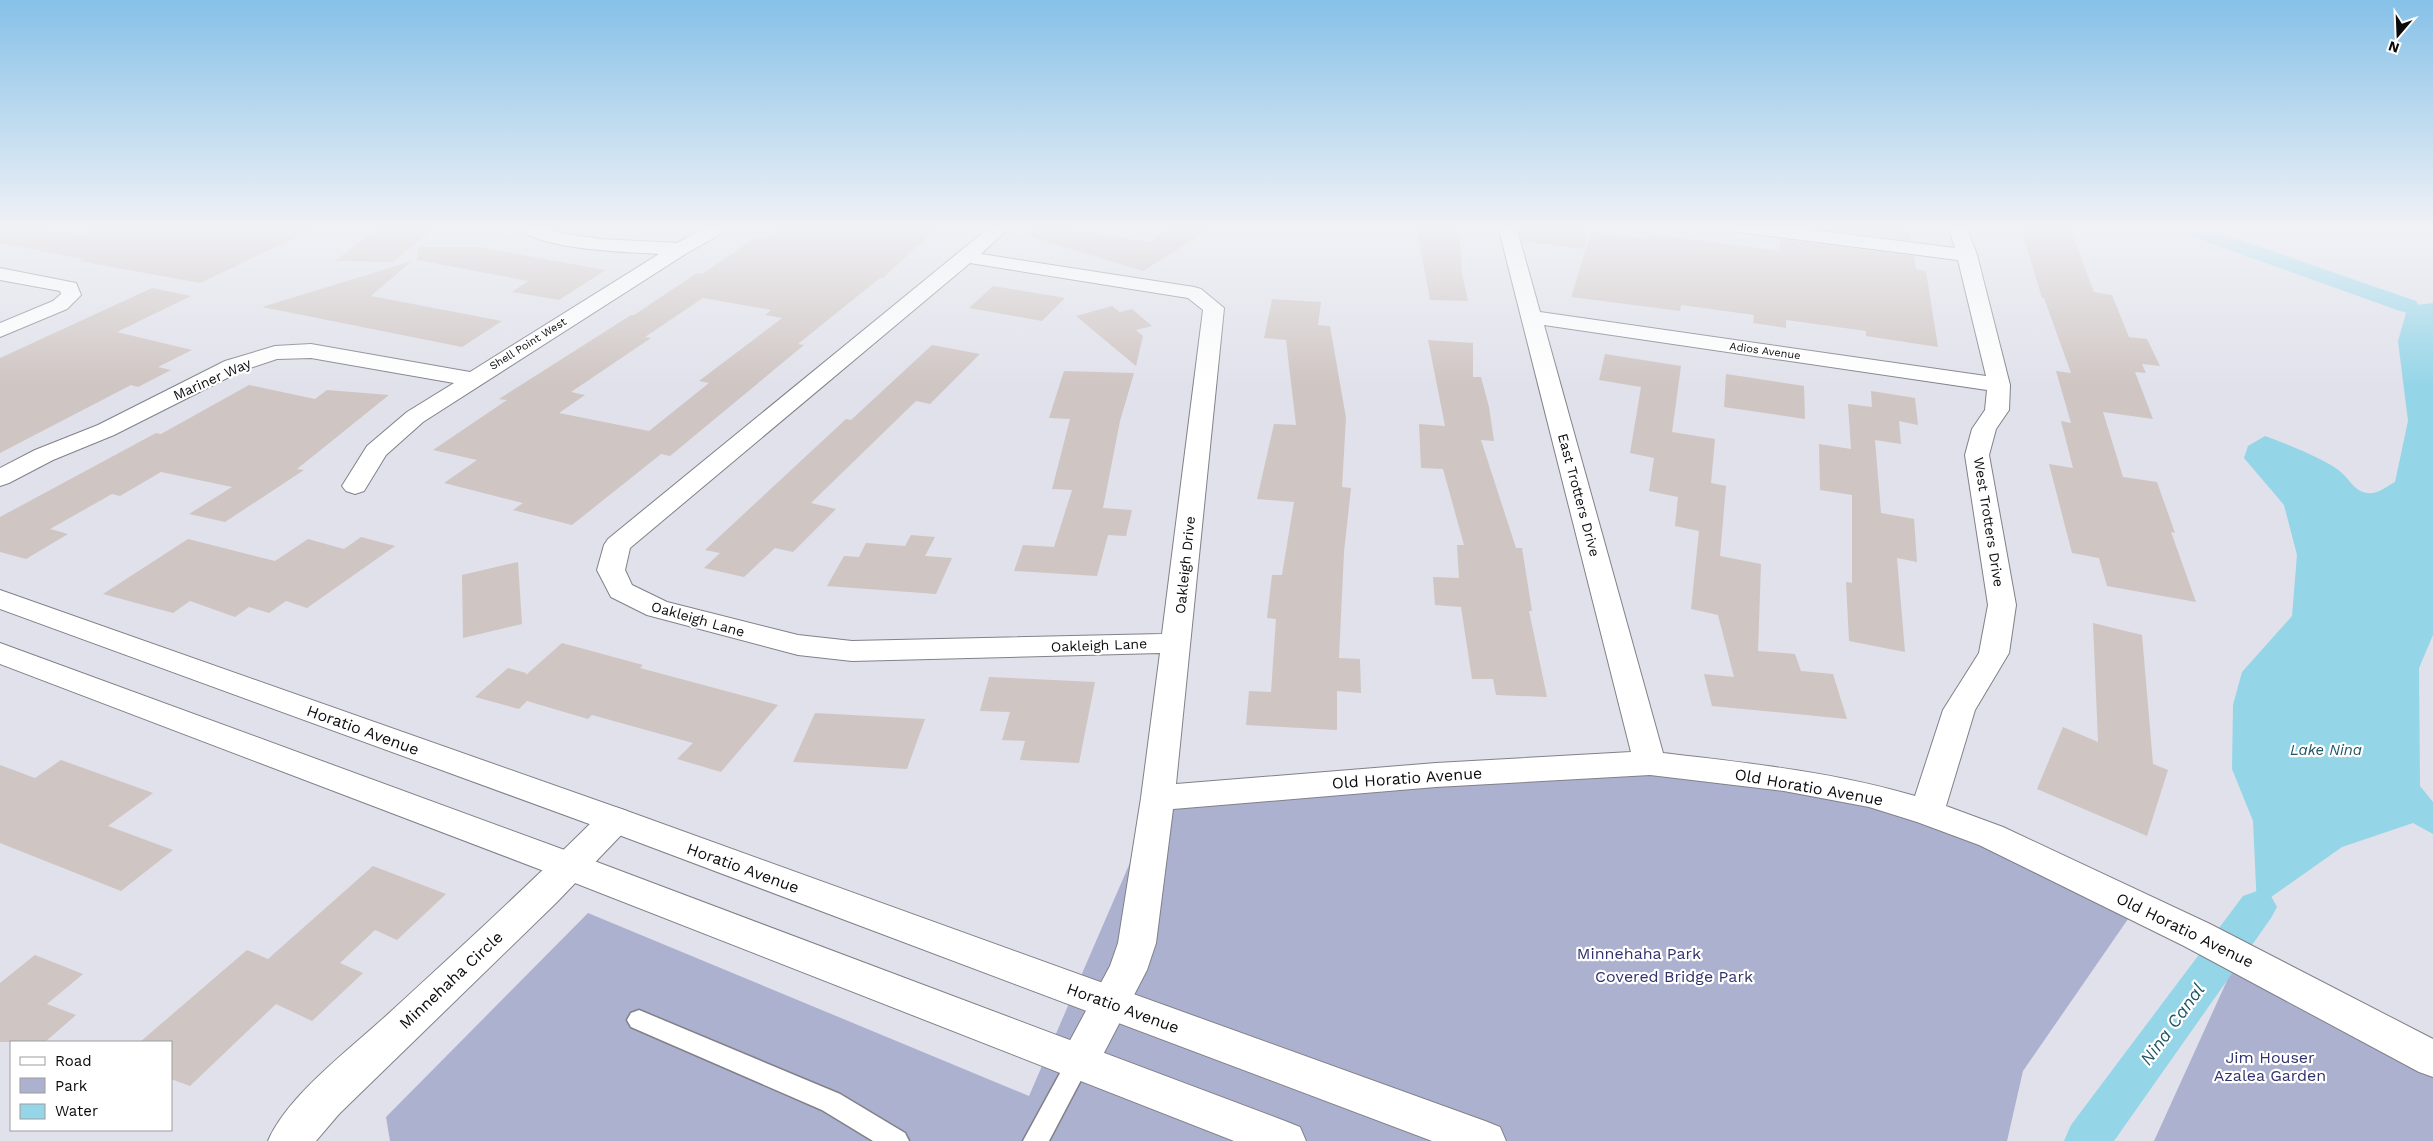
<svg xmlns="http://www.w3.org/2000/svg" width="2433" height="1141" viewBox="0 0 2433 1141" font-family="'Work Sans',sans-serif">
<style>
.green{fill:#adb1d0}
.water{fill:#94d5e8}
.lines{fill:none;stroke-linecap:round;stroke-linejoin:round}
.canal{fill:#94d5e8;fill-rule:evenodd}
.building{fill:#cfc5c2;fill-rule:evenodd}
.lane-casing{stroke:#808189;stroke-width:3}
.street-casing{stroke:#808189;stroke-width:2}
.secondary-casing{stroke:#808189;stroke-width:2}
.lane{fill:#fff;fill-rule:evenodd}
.street{fill:#fff;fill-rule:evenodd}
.secondary{fill:#fff;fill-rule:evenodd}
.labels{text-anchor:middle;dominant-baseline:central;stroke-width:4.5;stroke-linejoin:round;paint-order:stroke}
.far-street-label{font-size:11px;fill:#0b0b0e;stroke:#fff}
.street-label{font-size:14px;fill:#0b0b0e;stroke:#fff}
.water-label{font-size:15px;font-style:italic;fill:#205664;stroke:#fff}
.near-street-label{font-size:16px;fill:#0b0b0e;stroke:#fff}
.near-park-label{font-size:16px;fill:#31316d;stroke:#fff}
.near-water-label{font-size:18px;font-style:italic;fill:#205664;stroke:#fff}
</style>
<rect width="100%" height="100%" fill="#e0e1ea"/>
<g class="green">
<path d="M1604,764L1869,795L2137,906L2023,1071L2007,1141H390L386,1117L588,913L1029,1096L1158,798Z"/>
<path d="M2235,963L2433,1071V1141H2154Z"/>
</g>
<path class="water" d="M2433,303V635L2419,668L2420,786L2433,802V834L2413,823L2342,847L2257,907L2253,821L2232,769L2233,705L2242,672L2292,616L2297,555L2284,505L2244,458L2248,446L2265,436C2284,443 2331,461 2344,475C2352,483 2355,491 2367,493C2377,495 2387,486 2395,482L2408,421L2398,341L2408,306Z"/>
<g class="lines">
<g class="canal">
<path d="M2170,226H2199L2416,301L2419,306L2416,311L2408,313L2400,311L2173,230Z"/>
<path d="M2257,891L2271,896L2277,907L2271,918L2114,1141H2064L2071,1125L2243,896Z"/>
</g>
</g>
<g class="building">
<path d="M0,226H30L86,236L87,226H320L200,283L79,261L84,259L0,243Z"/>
<path d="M381,226H437L393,262L335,261Z"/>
<path d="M783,226H939L883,278H880L798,344L804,345L670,456L661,454L572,525L513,510L523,503L444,483L477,460L433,450L507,400L499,399L631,315H634L697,273L702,274L755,238L764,239ZM703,298L771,310L765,315L782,318L699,381L709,383L649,431L559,413L585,395L571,392L651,338L645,337Z"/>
<path d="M1034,226H1050L1150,242L1163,233L1166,226H1215L1143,271L1031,237Z"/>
<path d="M1416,226H1459L1462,273L1468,301L1430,300Z"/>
<path d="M1518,226H1590L1584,249L1522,241Z"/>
<path d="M1796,226H1908L1911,240Z"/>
<path d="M2020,226L2070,228L2094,292L2112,295L2129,337L2147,339L2160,366L2142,364L2146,373L2135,372L2153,419L2103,412L2123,477L2157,482L2175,533L2171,532L2196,602L2107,586L2099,558L2072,553L2049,464L2073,468L2061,421L2071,423L2056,371L2071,373L2044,298H2042Z"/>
<path d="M1591,232L1648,239L1649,234L1780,251V239L1914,256L1916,269L1926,271L1938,347L1866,336V331L1786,320V328L1753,323L1754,315L1681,305L1680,311L1571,297Z"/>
<path d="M418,247H477L606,270L559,300L512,292L528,281L417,260Z"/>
<path d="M412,261L371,296L502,321L462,347L262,307Z"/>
<path d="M993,286L1036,293L1065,298L1042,321L969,308Z"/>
<path d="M152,288L191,296L117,332L192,350L158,367L171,370L138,387L131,385L0,453V358Z"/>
<path d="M1272,299L1321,302L1318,325L1330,326L1346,418L1342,487L1351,488L1344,552L1339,658L1360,659L1361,693L1337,691V730L1246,725L1249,691L1271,692L1276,619L1267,618L1272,575H1282L1294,502L1257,499L1274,424L1296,425L1286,340L1264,338Z"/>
<path d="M1112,306L1120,312L1132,309L1152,326L1136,330L1143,336L1136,366L1076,316Z"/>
<path d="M1428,340L1473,343V377H1481L1489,407L1494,441L1481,440L1516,548H1522L1532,611H1529L1547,697L1496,695L1493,679H1472L1461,607L1435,605L1433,577L1459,578L1457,545H1464L1443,469L1421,468L1419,424L1445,426Z"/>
<path d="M932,345L980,354L930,404L916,401L811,503L836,509L793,552L775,548L744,577L704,568L720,553L705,550L846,419L851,420Z"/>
<path d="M1605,354L1681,366L1672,432L1715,439L1711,483L1726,486L1720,556L1761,564L1758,651L1795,654L1801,671L1833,674L1847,719L1712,706L1704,674L1734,677L1718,615L1691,609L1699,531L1675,526L1678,497L1649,491L1654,458L1630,453L1641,387L1599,380Z"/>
<path d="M1064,371L1134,373L1120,421L1103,508L1132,510L1126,536L1108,535L1097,576L1014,571L1023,545L1054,547L1072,490L1052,489L1070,419L1049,418Z"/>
<path d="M1726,374L1804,386L1805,419L1724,407Z"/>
<path d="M249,385L315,399L327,390L389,395L297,469L304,470L225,522L189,514L232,487L161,472L120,496L112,494L50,529L68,534L26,559L0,552V517L156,433L161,434Z"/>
<path d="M1871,391L1915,398L1918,425L1899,421L1901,444L1875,440L1881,513L1914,519L1917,562L1897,558L1905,652L1849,641L1846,582L1852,583V495L1820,490L1819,444L1851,449L1848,404L1872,407Z"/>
<path d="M911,535L935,537L925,556L952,558L936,594L827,586L844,556L859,557L866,543L905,546Z"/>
<path d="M361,537L395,546L307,608L286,601L269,613L249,607L235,617L190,601L173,613L103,594L188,539L275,561L308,539L344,549Z"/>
<path d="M518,562L522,624L463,638L462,575Z"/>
<path d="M2093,623L2142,635L2153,764L2168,770L2147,836L2037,789L2063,727L2098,742Z"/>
<path d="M562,643L643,665L640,668L778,705L721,772L677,759L693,743L592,715L588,719L527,701L519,709L475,697L508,668L526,673V675Z"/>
<path d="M989,677L1095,682L1079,763L1020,760L1025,741L1002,740L1010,712L980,711Z"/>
<path d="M815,713L925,719L907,769L793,762Z"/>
<path d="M61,760L153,793L108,826L173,850L121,891L0,843V765L35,778Z"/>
<path d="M373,866L446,894L397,940L375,930L340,963L363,973L312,1021L276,1004L190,1086L171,1079V1042H140L247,950L268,959Z"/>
<path d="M35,955L83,974L47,1004L76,1015L45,1042H0V983Z"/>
</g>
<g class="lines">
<g class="lane-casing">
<g id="lane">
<path d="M639,1010L840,1094L905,1133L909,1141H873L822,1110L631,1027L627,1020L631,1013Z"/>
<path d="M1079,1050L1087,1053L1091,1061L1049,1141H1023L1071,1053Z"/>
</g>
</g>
<g class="street-casing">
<g id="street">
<path d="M518,226H541L561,233L600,239L677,243L708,226H730L728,230L687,253L423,422L386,455L364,491L355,494L346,491L342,486L367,446L407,412L454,383L311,358L277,359L241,371L114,435L53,460L9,483L0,486V468L35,450L98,425L225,361L275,346L311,344L470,372L659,254C631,252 533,250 518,226Z"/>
<path d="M991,226H1011L981,254L1194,287L1201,289L1224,308L1176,784L1436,763L1631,752L1498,226H1516L1540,312L1986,376L1958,260L1738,232L1731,230L1729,226H1782L1955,248L1948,226H1966L1977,255L2010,385L2009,410L1996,429L1989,455L2016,605L2009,653L1975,710L1946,806L2003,827L2210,924L2433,1039V1077L2419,1072L2184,946L1979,845L1917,822L1869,807L1784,791L1650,775L1436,787L1173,809L1156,943L1147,970L1093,1074L1079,1079L1065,1074L1059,1061L1110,966L1118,943L1141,798L1160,653L852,661L798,655L647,615L611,597L597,570L604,545L608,539ZM970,263L1188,298L1203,310L1162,634L852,641L798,635L667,602L632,585L625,570L630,548ZM1544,325L1987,390L1985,410L1972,429L1965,455L1988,605L1979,653L1943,710L1915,796C1833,772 1749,763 1663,753Z"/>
<path d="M0,268L76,283L81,295L67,309L0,337V323L53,301L61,294L60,291L0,280Z"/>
<path d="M615,807L627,811L632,820L627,829L557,902L339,1114L316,1141H268C287,1096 351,1048 387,1015C460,948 533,881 603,811Z"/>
</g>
</g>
<g class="secondary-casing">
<g id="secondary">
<path d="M0,590L627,811L1485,1121L1500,1127L1506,1141H1432L603,829L0,609Z"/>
<path d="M0,643L581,856L1285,1121L1300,1127L1306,1141H1234L557,876L0,664Z"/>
</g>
</g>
<use href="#lane" class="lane"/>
<use href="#street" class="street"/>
<use href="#secondary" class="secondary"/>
</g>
<linearGradient id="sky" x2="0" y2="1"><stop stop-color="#86c1e8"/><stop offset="0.59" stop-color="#f1f2f6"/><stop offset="1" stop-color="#f1f2f6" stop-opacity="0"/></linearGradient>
<rect width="2433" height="386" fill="url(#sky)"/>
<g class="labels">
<g class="far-street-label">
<text transform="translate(528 344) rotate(-32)">Shell Point West</text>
<text transform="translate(1765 351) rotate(8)">Adios Avenue</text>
</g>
<g class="street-label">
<text transform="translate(212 379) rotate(-24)">Mariner Way</text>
<text transform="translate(1579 495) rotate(75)">East Trotters Drive</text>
<text transform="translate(1989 522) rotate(81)">West Trotters Drive</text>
<text transform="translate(1185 565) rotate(-84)">Oakleigh Drive</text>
<text transform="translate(698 619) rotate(16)">Oakleigh Lane</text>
<text transform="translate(1099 645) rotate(-2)">Oakleigh Lane</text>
</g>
<g class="water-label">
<text x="2326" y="750">Lake Nina</text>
</g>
<g class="near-street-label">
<text transform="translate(363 730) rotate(20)">Horatio Avenue</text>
<text transform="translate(1407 778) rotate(-4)">Old Horatio Avenue</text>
<text transform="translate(1809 787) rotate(10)">Old Horatio Avenue</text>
<text transform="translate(743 868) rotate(20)">Horatio Avenue</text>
<text transform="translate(2185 930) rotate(26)">Old Horatio Avenue</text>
<text transform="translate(451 980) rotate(-43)">Minnehaha Circle</text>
<text transform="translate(1123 1008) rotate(20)">Horatio Avenue</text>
</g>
<g class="near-park-label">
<text x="1639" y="953">Minnehaha Park</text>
<text x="1674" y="976">Covered Bridge Park</text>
<text x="2270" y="1057">Jim Houser<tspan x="2270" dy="18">Azalea Garden</tspan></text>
</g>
<g class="near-water-label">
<text transform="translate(2172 1024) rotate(-54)">Nina Canal</text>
</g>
</g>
<rect x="10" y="1041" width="162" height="90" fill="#ffffff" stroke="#9d9d9f"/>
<rect x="20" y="1057" width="25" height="8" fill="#ffffff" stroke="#9d9d9f"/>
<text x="55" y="1066" font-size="15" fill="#0b0b0e">Road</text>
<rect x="20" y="1078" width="25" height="15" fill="#adb1d0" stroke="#9d9d9f"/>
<text x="55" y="1091" font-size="15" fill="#0b0b0e">Park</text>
<rect x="20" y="1104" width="25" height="15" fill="#94d5e8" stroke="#9d9d9f"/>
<text x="55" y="1116" font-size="15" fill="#0b0b0e">Water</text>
<g transform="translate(2398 35) rotate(199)" stroke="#ffffff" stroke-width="4" paint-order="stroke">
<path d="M0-4L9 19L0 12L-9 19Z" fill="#0b0b0e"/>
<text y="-8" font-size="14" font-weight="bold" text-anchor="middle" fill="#0b0b0e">N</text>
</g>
</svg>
